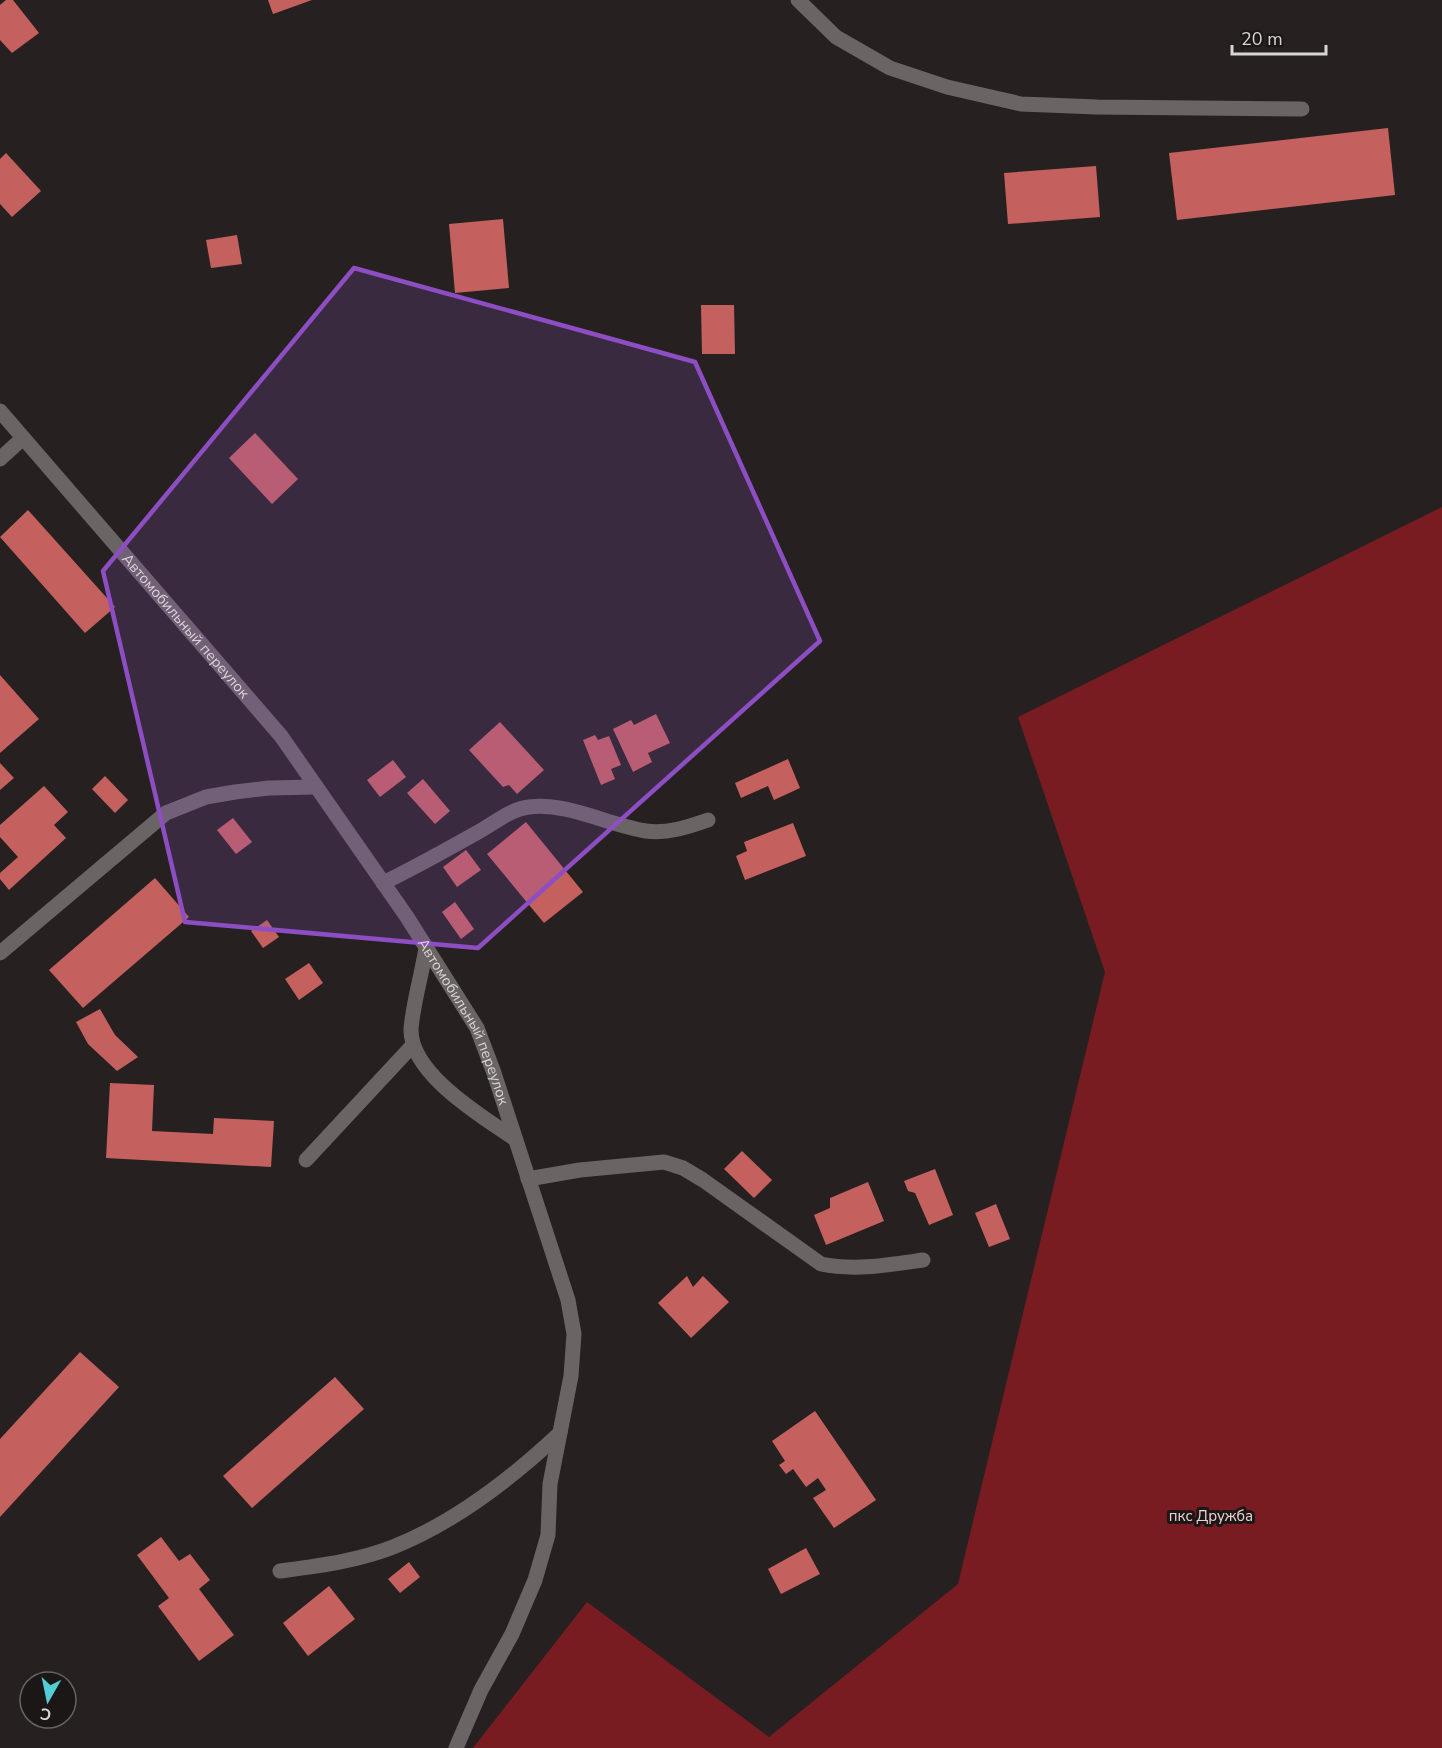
<svg xmlns="http://www.w3.org/2000/svg" width="1442" height="1748" viewBox="0 0 1442 1748" font-family="'Nunito Sans',sans-serif">
<style>
.green{fill:#791c22}
.building{fill:#c4615f}
.lines{fill:none;stroke-linecap:round;stroke-linejoin:round}
.minor{stroke:#6b6464;stroke-width:15}
.marked{fill:#8e4ec3;fill-opacity:0.2;stroke:#8e4ec3;stroke-width:4.5;stroke-linejoin:round}
.labels{text-anchor:middle;dominant-baseline:central;stroke-width:6;stroke-linejoin:round;paint-order:stroke}
.street-label{font-size:15px;fill:#d9d5d5;stroke:#1c1717}
.park-label{font-size:15px;fill:#eed2d1;stroke:#1c1717}
</style>
<rect width="100%" height="100%" fill="#262120"/>
<path class="green" d="M1442,507V1748H473L587,1602L769,1737L958,1584L1105,972L1018,717Z"/>
<g class="building">
<path d="M6,0H13L39,33L12,53L0,40V5Z"/>
<path d="M268,0H312L273,14Z"/>
<path d="M1388,128L1395,195L1177,220L1169,153Z"/>
<path d="M6,153L41,191L12,217L0,204V159Z"/>
<path d="M1096,166L1100,217L1008,224L1004,173Z"/>
<path d="M503,219L509,288L455,293L449,224Z"/>
<path d="M237,235L242,264L211,268L206,240Z"/>
<path d="M701,305H734L735,354H702Z"/>
<path d="M255,433L298,479L272,504L229,458Z"/>
<path d="M28,510L115,607L85,633L0,537Z"/>
<path d="M0,675L39,719L0,753Z"/>
<path d="M656,714L670,743L648,753L652,762L633,772L613,729L631,720L634,725Z"/>
<path d="M500,722L544,770L517,794L509,785L503,787L469,750Z"/>
<path d="M595,735L598,740L609,736L621,765L611,769L615,779L601,785L583,740Z"/>
<path d="M788,759L800,788L774,800L768,786L741,798L735,783Z"/>
<path d="M393,760L406,777L380,797L367,780Z"/>
<path d="M0,763L14,778L0,790Z"/>
<path d="M105,776L128,800L115,813L92,789Z"/>
<path d="M423,779L450,811L435,824L407,793Z"/>
<path d="M44,786L68,812L54,825L66,838L9,890L0,879V873L18,857L0,837V825Z"/>
<path d="M233,818L252,842L236,854L217,830Z"/>
<path d="M526,822L583,892L544,923L487,854Z"/>
<path d="M793,823L806,856L745,880L736,856L747,851L744,842Z"/>
<path d="M466,850L481,870L457,887L443,867Z"/>
<path d="M155,878L189,917L83,1008L49,970Z"/>
<path d="M455,902L474,929L461,939L442,912Z"/>
<path d="M267,920L279,937L263,948L251,931Z"/>
<path d="M309,963L323,983L299,1000L285,979Z"/>
<path d="M100,1009L115,1035L138,1057L117,1071L88,1044L76,1022Z"/>
<path d="M110,1083L154,1085L152,1131L213,1134L214,1118L274,1121L271,1167L106,1158Z"/>
<path d="M742,1151L772,1180L754,1198L724,1169Z"/>
<path d="M935,1169L953,1215L929,1225L915,1193L908,1191L904,1181Z"/>
<path d="M868,1182L884,1221L826,1245L814,1215L830,1208V1198Z"/>
<path d="M996,1204L1010,1239L989,1247L975,1213Z"/>
<path d="M687,1276L693,1287L703,1276L729,1302L691,1338L658,1303Z"/>
<path d="M80,1352L119,1387L0,1517V1439Z"/>
<path d="M335,1377L364,1409L252,1508L223,1476Z"/>
<path d="M815,1411L876,1500L834,1528L813,1498L826,1490L818,1478L806,1487L793,1469L786,1474L779,1465L785,1461L772,1441Z"/>
<path d="M161,1537L179,1561L190,1554L210,1580L199,1589L234,1635L199,1661L158,1606L169,1598L137,1555Z"/>
<path d="M806,1548L820,1574L781,1594L768,1569Z"/>
<path d="M409,1562L420,1577L400,1593L388,1579Z"/>
<path d="M329,1586L355,1619L308,1656L283,1623Z"/>
</g>
<g class="lines">
<g class="minor">
<path d="M798,0L836,37L890,68L947,87L1021,104L1097,107L1302,109"/>
<path id="s1" d="M0,411L281,736L407,917L477,1028L494,1073L568,1300L574,1334L571,1376L550,1484L548,1535L535,1580L512,1634L481,1690L456,1748"/>
<path d="M0,459L23,438"/>
<path d="M383,883C416,867 448,849 480,831C496,822 511,809 529,807C567,802 608,825 646,831C667,834 688,827 708,820"/>
<path d="M426,948C422,974 413,1003 411,1029C410,1074 483,1117 515,1139"/>
<path d="M0,953L166,813L206,797L235,792L269,788L316,787"/>
<path d="M306,1160L413,1045"/>
<path d="M528,1179L580,1170L664,1162L683,1168L703,1180L821,1264C855,1271 888,1265 923,1260"/>
<path d="M280,1571C317,1566 358,1561 393,1547C456,1522 511,1479 560,1433"/>
</g>
</g>
<path class="marked" d="M354,268L695,362L820,641L478,948L185,922L103,571Z"/>
<g class="labels">
<g class="street-label">
<text stroke="none"><textPath href="#s1" startOffset="284">Автомобильный переулок</textPath></text>
<text stroke="none"><textPath href="#s1" startOffset="770">Автомобильный переулок</textPath></text>
</g>
<g class="park-label">
<text x="1211" y="1516">пкс Дружба</text>
</g>
</g>
<g transform="translate(48 1700) rotate(189)"><circle r="28" fill="#1c1717" stroke="#686363" stroke-width="1.5"/>
<path d="M0-4.5L10 22L0 15L-10 22Z" fill="#52ccd5"/>
<text y="-9" font-size="16" font-weight="bold" text-anchor="middle" fill="#d9d5d5">С</text>
</g>
<path d="M1232 45v9h94v-9" fill="none" stroke="#d9d5d5" stroke-width="3"/>
<text x="1241" y="45" font-size="18" fill="#d9d5d5" stroke="#1c1717" stroke-width="4.5" paint-order="stroke">20 m</text>
</svg>
